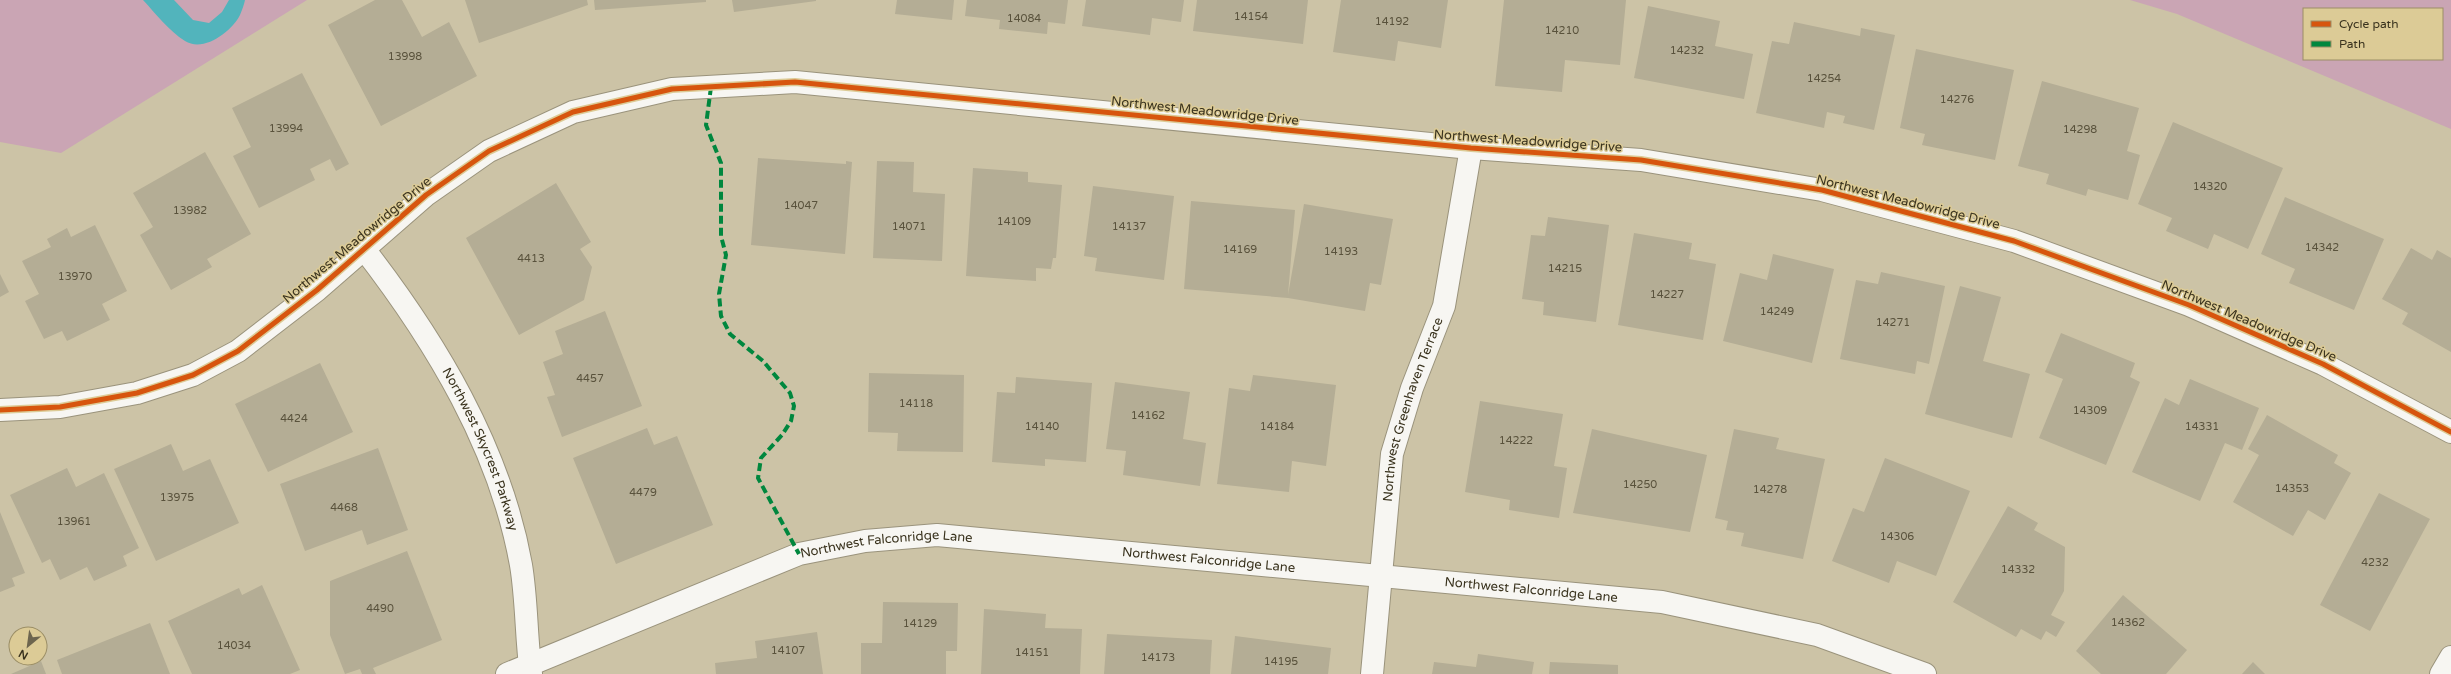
<svg xmlns="http://www.w3.org/2000/svg" width="2451" height="674" viewBox="0 0 2451 674" font-family="'Varela Round',sans-serif">
<style>
.green{fill:#caa5b4;fill-rule:evenodd}
.water{fill:#52b4bc}
.building{fill:#b4ad95}
.lines{fill:none;stroke-linecap:round;stroke-linejoin:round}
.minor-casing{stroke:#9a937c;stroke-width:24}
.minor{stroke:#f7f6f2;stroke-width:22}
.quiet{stroke:#00873e;stroke-width:4;stroke-dasharray:8 4;stroke-linecap:butt}
.cycleway-casing{stroke:#dccb96;stroke-width:8}
.cycleway{stroke:#d7550e;stroke-width:5}
.labels{text-anchor:middle;dominant-baseline:central;stroke-width:3;stroke-linejoin:round;paint-order:stroke}
.number-label{font-size:11px;fill:#59523c}
.street-label{font-size:13px;fill:#3a331e;stroke:#dccb96}
</style>
<rect width="100%" height="100%" fill="#ccc3a6"/>
<g class="green">
<path d="M0,0H307L61,153L0,142Z"/>
<path d="M2130,0H2451V129L2177,14ZM2304,9H2442V59H2304Z"/>
</g>
<path class="water" d="M143,0H174L193,20L209,23L222,12L229,0H245C244,5 242,10 240,15C232,31 204,53 185,41C169,31 156,14 143,0Z"/>
<g class="building">
<path d="M375,0H402L422,37L449,22L477,76L381,126L328,25Z"/>
<path d="M465,0H587L588,5L479,43Z"/>
<path d="M594,0H706V2L595,10Z"/>
<path d="M732,0H816V1L734,12Z"/>
<path d="M897,0H954L952,20L895,14Z"/>
<path d="M967,0H1068L1065,24L1048,22L1047,34L999,29L1000,20L965,16Z"/>
<path d="M1086,0H1184L1181,22L1152,18L1150,35L1082,26Z"/>
<path d="M1197,0H1308L1303,44L1193,31Z"/>
<path d="M1341,0H1448L1441,48L1398,41L1395,61L1333,52Z"/>
<path d="M1504,0H1626L1620,65L1565,60L1562,92L1495,86Z"/>
<path d="M1648,6L1720,21L1715,46L1753,54L1744,99L1634,78Z"/>
<path d="M1794,22L1860,36L1861,28L1895,35L1874,130L1843,123L1845,116L1827,112L1824,128L1756,113L1772,41L1789,44Z"/>
<path d="M1916,49L2014,70L1995,160L1922,145L1925,134L1900,128Z"/>
<path d="M302,73L349,164L336,171L330,159L310,169L315,180L259,208L233,156L251,147L232,108Z"/>
<path d="M2042,81L2139,108L2127,151L2140,155L2128,200L2088,189L2086,196L2046,184L2049,174L2018,166Z"/>
<path d="M2173,122L2283,168L2248,249L2214,234L2208,249L2166,231L2172,218L2138,204Z"/>
<path d="M205,152L251,234L207,259L212,267L171,290L140,235L153,227L133,193Z"/>
<path d="M758,158L846,164V161L852,162L845,254L751,245Z"/>
<path d="M877,161L914,162L913,192L945,194L942,261L873,258Z"/>
<path d="M973,168L1028,172V182L1062,185L1056,258H1053L1051,269L1036,268V281L966,276Z"/>
<path d="M556,183L591,242L580,249L592,267L584,300L519,335L466,238Z"/>
<path d="M1093,186L1174,196L1164,280L1095,271L1097,258L1084,256Z"/>
<path d="M2285,197L2384,239L2354,310L2289,283L2295,269L2261,254Z"/>
<path d="M1191,201L1295,210L1288,295L1304,204L1393,219L1381,285L1370,283L1365,311L1288,298L1184,289Z"/>
<path d="M1548,217L1609,225L1596,322L1543,315L1544,302L1522,299L1531,235L1545,236Z"/>
<path d="M95,225L127,291L102,304L110,320L67,341L62,331L44,339L25,301L39,294L22,261L51,247L47,239L67,228L71,237Z"/>
<path d="M1634,233L1692,243L1689,259L1716,264L1703,340L1618,325Z"/>
<path d="M2411,248L2432,260L2437,250L2451,258V352L2402,324L2408,313L2382,299Z"/>
<path d="M1773,254L1834,269L1812,363L1723,341L1740,273L1767,280Z"/>
<path d="M1881,272L1945,286L1929,364L1917,361L1915,374L1840,359L1856,280L1878,284Z"/>
<path d="M0,274L9,292L0,297Z"/>
<path d="M1960,286L2001,297L1983,361L2030,374L2012,438L1925,414Z"/>
<path d="M605,311L642,406L562,437L547,397L555,395L543,362L563,354L555,331Z"/>
<path d="M2061,333L2135,363L2130,377L2140,382L2106,465L2039,438L2063,379L2045,372Z"/>
<path d="M320,363L353,432L268,472L235,404Z"/>
<path d="M869,373L964,375L963,452L897,451L898,433L868,432Z"/>
<path d="M1253,375L1336,385L1326,466L1292,461L1289,492L1217,484L1229,388L1250,391Z"/>
<path d="M1016,377L1092,383L1086,462L1045,459V466L992,462L997,392L1015,393Z"/>
<path d="M2190,379L2259,408L2242,450L2225,443L2200,501L2132,472L2165,398L2179,405Z"/>
<path d="M1115,382L1190,392L1183,439L1206,443L1200,486L1123,475L1126,451L1106,449Z"/>
<path d="M1480,401L1563,414L1554,466L1567,468L1559,518L1509,510L1510,500L1465,492Z"/>
<path d="M2267,415L2338,455L2334,463L2351,473L2325,520L2308,510L2293,536L2233,502L2259,455L2248,449Z"/>
<path d="M647,428L654,445L677,436L713,525L616,564L573,458Z"/>
<path d="M1592,429L1707,455L1690,532L1573,513Z"/>
<path d="M1734,429L1779,438L1776,449L1825,459L1803,559L1741,546L1744,533L1726,530L1728,521L1715,518Z"/>
<path d="M171,444L183,471L210,459L239,523L156,561L114,469Z"/>
<path d="M378,448L408,530L367,545L362,530L305,551L280,484Z"/>
<path d="M1885,458L1970,491L1936,576L1897,561L1889,583L1832,561L1853,508L1864,512Z"/>
<path d="M67,468L76,487L104,473L139,548L123,556L127,566L94,581L87,567L60,580L50,559L42,563L10,495Z"/>
<path d="M2379,493L2430,519L2370,631L2320,605Z"/>
<path d="M2008,506L2038,523L2034,530L2065,547L2064,591L2051,615L2065,622L2056,637L2046,631L2041,640L2021,629L2016,637L1953,602Z"/>
<path d="M0,512L25,573L12,578L15,586L0,592Z"/>
<path d="M407,551L442,640L373,668L376,674H362L360,669L345,674L330,635V581Z"/>
<path d="M262,585L300,670L290,674H192L168,621L239,588L242,595Z"/>
<path d="M2123,595L2187,650L2166,674H2101L2076,651Z"/>
<path d="M883,602L958,603L957,651H946V674H861V643H882Z"/>
<path d="M984,609L1046,614L1045,628L1082,629L1080,674H981Z"/>
<path d="M150,623L170,674H62L57,660Z"/>
<path d="M817,632L823,674H716L715,663L757,658L755,641Z"/>
<path d="M1107,634L1212,640L1210,674H1104Z"/>
<path d="M1235,636L1331,648L1328,674H1231Z"/>
<path d="M1478,654L1534,662L1532,674H1432L1434,662L1476,667Z"/>
<path d="M41,661L46,674H11Z"/>
<path d="M1550,662L1618,665V674H1549Z"/>
<path d="M2253,662L2265,674H2242Z"/>
</g>
<g class="lines">
<g class="minor-casing">
<g id="minor">
<path id="s1" d="M364,249C436,342 500,448 521,565C527,601 526,638 531,674"/>
<path d="M0,410L60,407L137,393L193,375L238,351L317,290L426,195L489,151L573,112L672,89L795,82L1471,148L1641,160L1822,190L2014,241L2189,305L2323,364L2451,432"/>
<path id="s2" d="M507,674L799,554L865,541L937,535L1662,602L1817,635L1925,674"/>
<path id="s3" d="M1372,674L1392,454L1412,388L1444,306L1471,148"/>
<path d="M2441,674L2451,657"/>
</g>
</g>
<use href="#minor" class="minor"/>
<path class="quiet" d="M711,87L706,125L721,163V236L726,255L719,294L721,316L730,334L763,361L790,393L794,406L791,421L782,435L761,458L758,478L799,554"/>
<g class="cycleway-casing">
<path id="cycleway" d="M0,410L60,407L137,393L193,375L238,351L317,290L426,195L489,151L573,112L672,89L795,82L1471,148L1641,160L1822,190L2014,241L2189,305L2323,364L2451,432"/>
</g>
<use href="#cycleway" class="cycleway"/>
</g>
<g class="labels">
<g class="number-label">
<text x="1251" y="16">14154</text>
<text x="1024" y="18">14084</text>
<text x="1392" y="21">14192</text>
<text x="1562" y="30">14210</text>
<text x="1687" y="50">14232</text>
<text x="405" y="56">13998</text>
<text x="1824" y="78">14254</text>
<text x="1957" y="99">14276</text>
<text x="286" y="128">13994</text>
<text x="2080" y="129">14298</text>
<text x="2210" y="186">14320</text>
<text x="801" y="205">14047</text>
<text x="190" y="210">13982</text>
<text x="1014" y="221">14109</text>
<text x="909" y="226">14071</text>
<text x="1129" y="226">14137</text>
<text x="2322" y="247">14342</text>
<text x="1240" y="249">14169</text>
<text x="1341" y="251">14193</text>
<text x="531" y="258">4413</text>
<text x="1565" y="268">14215</text>
<text x="75" y="276">13970</text>
<text x="1667" y="294">14227</text>
<text x="1777" y="311">14249</text>
<text x="1893" y="322">14271</text>
<text x="590" y="378">4457</text>
<text x="916" y="403">14118</text>
<text x="2090" y="410">14309</text>
<text x="1148" y="415">14162</text>
<text x="294" y="418">4424</text>
<text x="1042" y="426">14140</text>
<text x="1277" y="426">14184</text>
<text x="2202" y="426">14331</text>
<text x="1516" y="440">14222</text>
<text x="1640" y="484">14250</text>
<text x="2292" y="488">14353</text>
<text x="1770" y="489">14278</text>
<text x="643" y="492">4479</text>
<text x="177" y="497">13975</text>
<text x="344" y="507">4468</text>
<text x="74" y="521">13961</text>
<text x="1897" y="536">14306</text>
<text x="2375" y="562">4232</text>
<text x="2018" y="569">14332</text>
<text x="380" y="608">4490</text>
<text x="2128" y="622">14362</text>
<text x="920" y="623">14129</text>
<text x="234" y="645">14034</text>
<text x="788" y="650">14107</text>
<text x="1032" y="652">14151</text>
<text x="1158" y="657">14173</text>
<text x="1281" y="661">14195</text>
</g>
<g class="street-label">
<text transform="translate(1205 111) rotate(6)">Northwest Meadowridge Drive</text>
<text transform="translate(1528 141) rotate(4)">Northwest Meadowridge Drive</text>
<text transform="translate(1908 202) rotate(14)">Northwest Meadowridge Drive</text>
<text transform="translate(357 240) rotate(-40)">Northwest Meadowridge Drive</text>
<text transform="translate(2249 321) rotate(23)">Northwest Meadowridge Drive</text>
<text stroke="none"><textPath href="#s3" startOffset="269">Northwest Greenhaven Terrace</textPath></text>
<text stroke="none"><textPath href="#s1" startOffset="233">Northwest Skycrest Parkway</textPath></text>
<text stroke="none"><textPath href="#s2" startOffset="404">Northwest Falconridge Lane</textPath></text>
<text stroke="none"><textPath href="#s2" startOffset="728">Northwest Falconridge Lane</textPath></text>
<text stroke="none"><textPath href="#s2" startOffset="1052">Northwest Falconridge Lane</textPath></text>
</g>
</g>
<rect x="2303" y="8" width="140" height="52" fill="#dccb96" stroke="#9b8e66"/>
<rect x="2311" y="21" width="20" height="6" fill="#d7550e" stroke="#9b8e66"/>
<text x="2339" y="28" font-size="12" fill="#3a331e">Cycle path</text>
<rect x="2311" y="41" width="20" height="6" fill="#00873e" stroke="#9b8e66"/>
<text x="2339" y="48" font-size="12" fill="#3a331e">Path</text>
<g transform="translate(28 646) rotate(209)"><circle r="19" fill="#dccb96" stroke="#9b8e66"/>
<path d="M0-3L7 15L0 10L-7 15Z" fill="#6d654e"/>
<text y="-6" font-size="11" font-weight="bold" text-anchor="middle" fill="#3a331e">N</text>
</g>
</svg>
